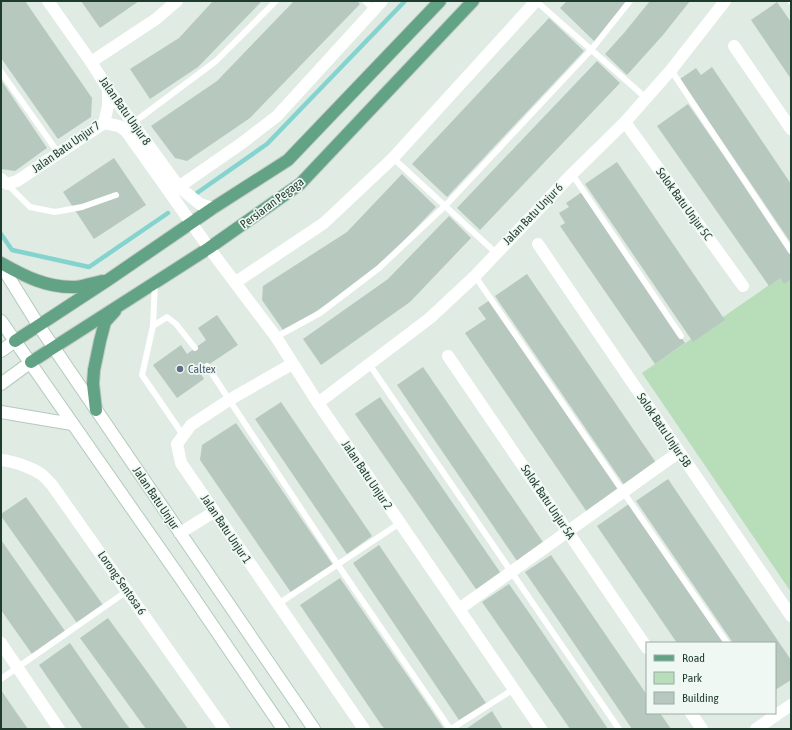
<svg xmlns="http://www.w3.org/2000/svg" width="792" height="730" viewBox="0 0 792 730" font-family="'Asap Condensed',sans-serif">
<style>
.green{fill:#b7ddb9}
.lines{fill:none;stroke-linecap:round;stroke-linejoin:round}
.stream{stroke:#84d3cf;stroke-width:4.5}
.building{fill:#b7c9be}
.secondary-casing{stroke:#b2cbbd;stroke-width:14}
.primary-casing{stroke:#c0c8c4;stroke-width:14}
.service{stroke:#fff;stroke-width:6}
.minor{stroke:#fff;stroke-width:12}
.secondary{stroke:#fff;stroke-width:12}
.primary{stroke:#62a285;stroke-width:12}
.service-dot{fill:#5c6f8a;stroke:#eff8f2;stroke-width:1.5}
.labels{text-anchor:middle;dominant-baseline:central;stroke-width:3.5;stroke-linejoin:round;paint-order:stroke}
.street-label{font-size:12px;fill:#1f3b2e;stroke:#eff8f2}
.service-label{font-size:12px;fill:#4e5e75;stroke:#eff8f2;text-anchor:start}
</style>
<rect width="100%" height="100%" fill="#dfebe3"/>
<path class="green" d="M791,270V592L642,373Z"/>
<g class="lines">
<g class="stream">
<path d="M197,193L267,144L405,1"/>
<path d="M1,234L12,250L89,267L168,213"/>
</g>
</g>
<g class="building">
<path d="M1,1H25L92,98L91,117L58,139L1,58Z"/>
<path d="M81,1H139L100,28Z"/>
<path d="M213,1H262L198,67L150,99L130,69L179,38Z"/>
<path d="M294,1H357L360,4L250,118L187,161L175,158L151,126L217,81Z"/>
<path d="M567,1H632L595,42L560,8Z"/>
<path d="M650,1H690L663,35L627,75L605,54L624,33Z"/>
<path d="M777,2L791,22V79L751,20Z"/>
<path d="M549,18L584,51L447,197L412,164Z"/>
<path d="M597,61L620,83L480,230L457,208Z"/>
<path d="M712,67L791,184V243L680,79L696,68L701,75Z"/>
<path d="M1,80L47,148L15,171L1,169Z"/>
<path d="M688,104L791,252V279L784,284L780,278L769,286L657,126Z"/>
<path d="M114,158L146,205L94,239L63,192Z"/>
<path d="M617,162L725,320L693,342L585,184Z"/>
<path d="M402,174L436,207L377,269L285,333L262,300L263,286L347,232Z"/>
<path d="M582,192L685,343L655,364L560,226L565,223L559,213L569,207L566,203Z"/>
<path d="M449,216L471,238L410,302L321,365L303,339L388,279Z"/>
<path d="M527,274L659,467L627,489L495,296Z"/>
<path d="M490,300L621,493L589,515L465,333L486,319L478,308Z"/>
<path d="M217,315L238,345L199,371L204,379L177,398L153,365L181,345L187,354L206,340L198,328Z"/>
<path d="M423,367L545,545L519,564L397,385Z"/>
<path d="M380,397L502,575L478,592L355,414Z"/>
<path d="M281,402L372,536L347,554L255,419Z"/>
<path d="M236,423L333,565L292,594L200,460L202,445Z"/>
<path d="M668,479L791,660V680L775,690V643H733L636,501Z"/>
<path d="M26,497L103,605L77,623L1,516V514Z"/>
<path d="M629,504L724,643H677L597,526Z"/>
<path d="M1,540L65,631L32,654L1,610Z"/>
<path d="M379,545L486,703L459,720L353,563Z"/>
<path d="M551,555L647,695V713H660L671,729H632L556,617L525,572Z"/>
<path d="M340,578L423,698L444,729H385L382,726L300,605Z"/>
<path d="M509,584L532,617L608,729H570L559,713L482,602Z"/>
<path d="M108,618L148,673L188,729H146L104,671L80,638Z"/>
<path d="M70,643L124,721L130,729H83L54,687L39,665Z"/>
<path d="M1,690L16,712L28,729H1Z"/>
<path d="M492,711L503,729H466Z"/>
</g>
<g class="lines">
<g class="secondary-casing">
<g id="secondary">
<path d="M1,265L39,326L314,729"/>
<path d="M1,321L181,579L283,729"/>
<path d="M1,351L15,341"/>
<path d="M1,384L31,362"/>
<path d="M1,412L72,424"/>
</g>
</g>
<g class="primary-casing">
<g id="primary">
<path d="M1,263C24,276 47,288 75,287C84,286 93,283 102,281"/>
<path d="M15,341L108,280L213,208L288,160L440,1"/>
<path d="M31,362L209,248L300,184L473,1"/>
<path d="M96,410L93,384L94,370L100,341L105,322L115,311"/>
</g>
</g>
<g class="service">
<path d="M365,1L374,10"/>
<path d="M536,1L646,98"/>
<path d="M790,1L791,2"/>
<path d="M671,70L791,251"/>
<path d="M1,72L59,154"/>
<path d="M133,123L216,61L276,1"/>
<path d="M393,158L496,253"/>
<path d="M572,174L681,336"/>
<path d="M7,184L30,207L55,212L82,207L116,195"/>
<path d="M475,276L727,643"/>
<path d="M155,282L153,326L142,375L183,435"/>
<path d="M153,326L167,317L176,324L195,348"/>
<path d="M276,337L320,313L379,268L446,205L591,50L630,1"/>
<path d="M369,364L619,729"/>
<path d="M207,366L338,565L450,729"/>
<path d="M278,604L400,523"/>
<path d="M1,679L127,591"/>
<path d="M451,729L514,689"/>
</g>
<g class="minor">
<path d="M48,1L91,62L108,89L179,187L200,204L213,208"/>
<path d="M734,46L791,129"/>
<path d="M91,62L156,19L177,1"/>
<path d="M625,122L743,286"/>
<path d="M104,123L119,126L126,131L209,248L276,337L318,403L541,729"/>
<path d="M1,179L7,184L17,181L104,123L108,106V89"/>
<path d="M170,193L242,143L277,116L382,1"/>
<path d="M538,244L791,616"/>
<path d="M236,282L324,223L393,158L536,1"/>
<path d="M448,356L647,648"/>
<path d="M292,364L229,400L191,425L177,444L181,463L364,729"/>
<path d="M318,403L430,318L475,276L572,174L625,122L671,70L725,1"/>
<path d="M1,460C13,461 30,467 41,474C45,477 48,481 52,485L224,729"/>
<path d="M180,533L214,512"/>
<path d="M459,609L679,452"/>
<path d="M1,643L59,729"/>
<path d="M691,713L702,729"/>
<path d="M756,729L791,705"/>
</g>
<use href="#secondary" class="secondary"/>
<use href="#primary" class="primary"/>
</g>
<circle class="service-dot" cx="180" cy="369" r="4"/>
<g class="labels">
<g class="street-label">
<text transform="translate(125 111) rotate(55)">Jalan Batu Unjur 8</text>
<text transform="translate(66 147) rotate(-35)">Jalan Batu Unjur 7</text>
<text transform="translate(272 203) rotate(-37)">Persiaran Pegaga</text>
<text transform="translate(684 204) rotate(54)">Solok Batu Unjur 5C</text>
<text transform="translate(533 214) rotate(-46)">Jalan Batu Unjur 6</text>
<text transform="translate(664 430) rotate(56)">Solok Batu Unjur 5B</text>
<text transform="translate(367 475) rotate(56)">Jalan Batu Unjur 2</text>
<text transform="translate(156 498) rotate(56)">Jalan Batu Unjur</text>
<text transform="translate(548 502) rotate(56)">Solok Batu Unjur 5A</text>
<text transform="translate(226 529) rotate(56)">Jalan Batu Unjur 1</text>
<text transform="translate(122 583) rotate(55)">Lorong Sentosa 6</text>
</g>
<g class="service-label">
<text x="188" y="369">Caltex</text>
</g>
</g>
<rect width="792" height="730" fill="none" stroke="#1f3b2e" stroke-width="4"/>
<rect x="646" y="642" width="130" height="72" fill="#eff8f2" stroke="#9caca4"/>
<rect x="654" y="655" width="20" height="6" fill="#62a285" stroke="#9caca4"/>
<text x="682" y="662" font-size="12" fill="#1f3b2e">Road</text>
<rect x="654" y="672" width="20" height="12" fill="#b7ddb9" stroke="#9caca4"/>
<text x="682" y="682" font-size="12" fill="#1f3b2e">Park</text>
<rect x="654" y="692" width="20" height="12" fill="#b7c9be" stroke="#9caca4"/>
<text x="682" y="702" font-size="12" fill="#1f3b2e">Building</text>
</svg>
